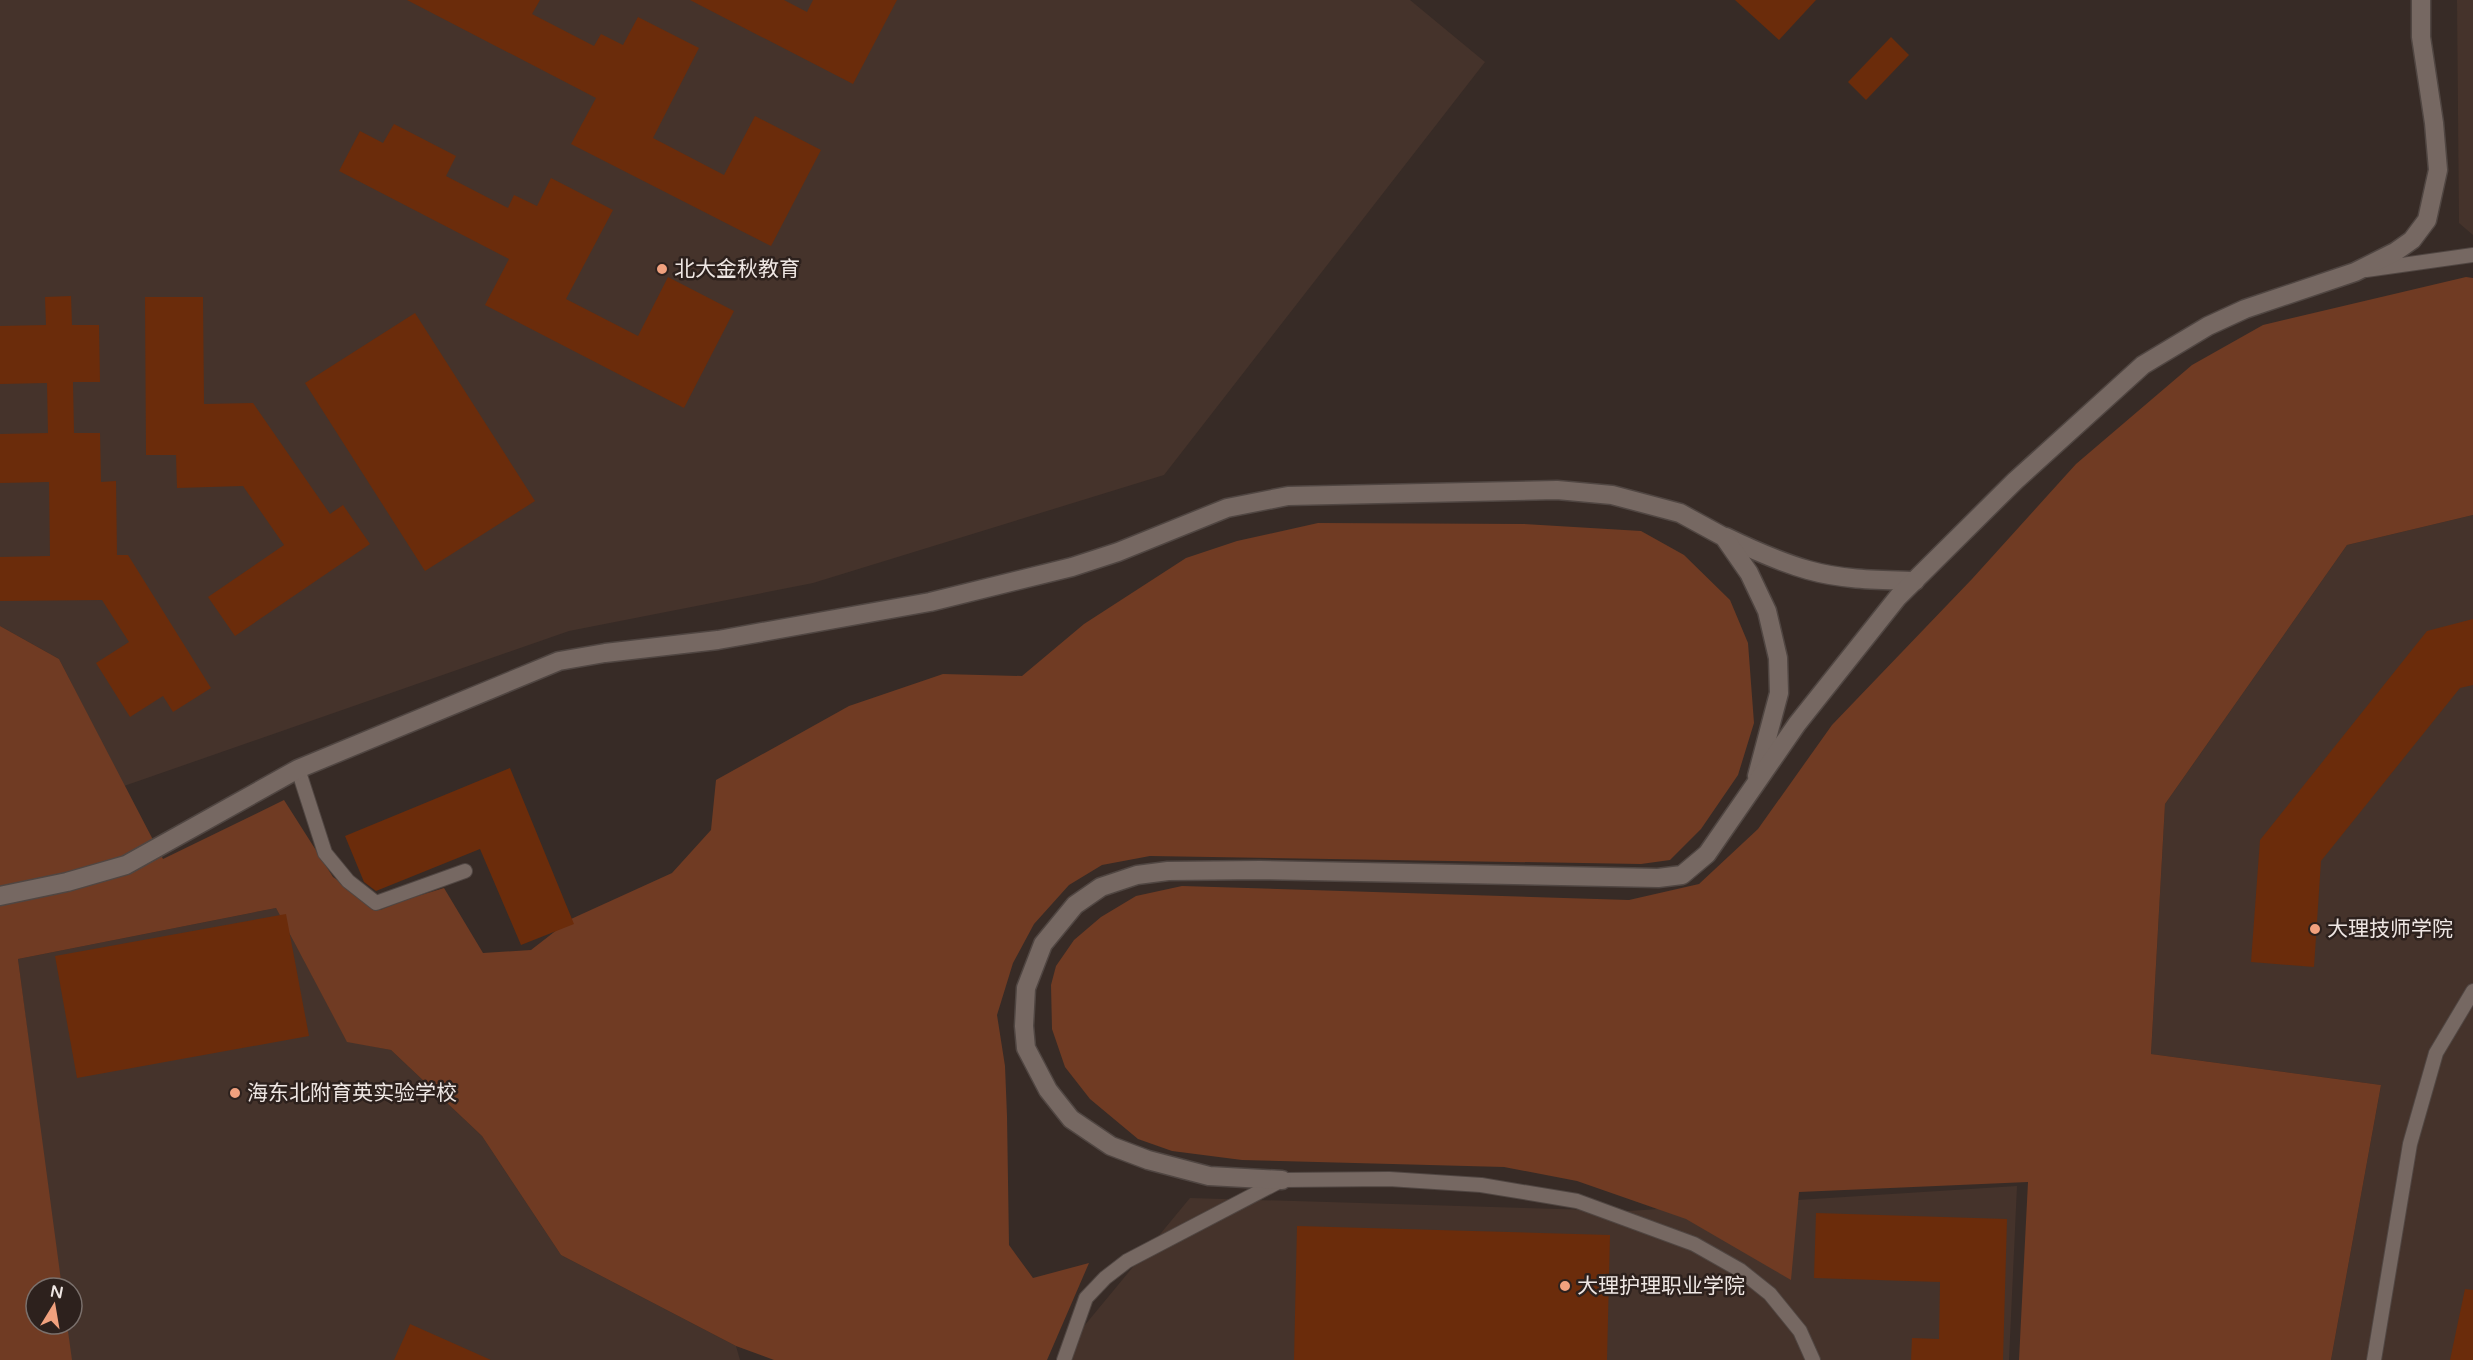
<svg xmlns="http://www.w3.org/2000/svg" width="2473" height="1360" viewBox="0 0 2473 1360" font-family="'Varela Round','Noto Sans SC',sans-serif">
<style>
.built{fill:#45332b}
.green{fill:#703b23}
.building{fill:#6b2c0b}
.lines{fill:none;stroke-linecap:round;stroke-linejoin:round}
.lane-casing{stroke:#504642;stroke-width:16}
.street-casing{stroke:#504642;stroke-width:21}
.lane{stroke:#766862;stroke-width:14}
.street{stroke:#766862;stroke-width:18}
.poi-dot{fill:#f1a17e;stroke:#2d211d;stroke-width:2}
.labels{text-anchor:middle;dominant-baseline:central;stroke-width:5;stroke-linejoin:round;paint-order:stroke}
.poi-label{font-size:21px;fill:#eee6e3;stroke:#2d211d;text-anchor:start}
</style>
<rect width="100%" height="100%" fill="#372b26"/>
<g class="built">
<path d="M0,0H1410L1485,62L1164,475L813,583L569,631L124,786L59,659L0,626Z"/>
<path d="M2457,0H2473V235L2459,223Z"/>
<path d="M2473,515V1360H2331L2381,1085L2151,1054L2165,804L2347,545Z"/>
<path d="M276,908L347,1041L391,1050L482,1136L561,1255L736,1346L740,1360H71L65,1324H72V1288H60L18,959Z"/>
<path d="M2017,1186L2009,1360H1056L1190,1198L1628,1211Z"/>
</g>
<g class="green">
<path d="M2466,277L2473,278V515L2347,545L2165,804L2151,1054L2381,1085L2331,1360H2019L2028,1182L1799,1192L1791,1280L1686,1219L1577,1181L1504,1167L1242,1160L1172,1151L1138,1139L1090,1099L1065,1067L1052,1029L1051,985L1056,966L1074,940L1101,917L1136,896L1182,886L1629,900L1699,884L1758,829L1832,725L1972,579L2076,464L2192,365L2263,325Z"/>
<path d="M1318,523L1524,524L1641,531L1684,555L1730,600L1748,643L1754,723L1738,775L1701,829L1670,860L1641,864L1150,856L1102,865L1069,885L1034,924L1013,963L997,1015L1005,1066L1007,1116L1009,1245L1033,1278L1089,1263L1047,1360H774L736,1346L561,1255L482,1136L391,1050L347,1042L276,908L18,959L62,1288H36V1324H67L72,1360H0V626L59,659L163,859L284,800L333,877L380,910L408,899L444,888L483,953L531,950L571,919L672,873L711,830L716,780L849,706L943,674L1022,676L1084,624L1186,558L1237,541Z"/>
</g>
<g class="building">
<path d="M407,0H540L532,14L594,46L601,34L623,45L638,17L699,48L653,138L724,175L755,116L821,150L771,246L571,144L596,98Z"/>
<path d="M690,0H784L807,12L813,0H897L853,84Z"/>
<path d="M1735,0H1816L1779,40Z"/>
<path d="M1891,37L1909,55L1866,100L1848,82Z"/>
<path d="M394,124L456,156L446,176L508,208L514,195L537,206L551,178L613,210L566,299L638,336L668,277L734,311L684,408L485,305L509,259L339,171L360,131L383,143Z"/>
<path d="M71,296L72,325H99L100,382H73L74,433H100L101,482L116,481L117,555H128L211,688L173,712L163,696L130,717L96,663L129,642L102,600L0,601V557L50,556L49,482L0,483V434L48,433L47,383L0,384V326L46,325L45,297Z"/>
<path d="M145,297H203L204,404L253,403L330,514L343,505L370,544L235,636L208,597L284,545L243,486L177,488L176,455H146Z"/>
<path d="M415,313L535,501L425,571L305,383Z"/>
<path d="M2473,619V685L2460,688L2321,861L2314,967L2251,962L2260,840L2427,631Z"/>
<path d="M510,768L574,924L521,945L480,849L376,891L364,882L345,836Z"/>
<path d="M286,914L309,1036L77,1078L55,956Z"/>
<path d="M1816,1213L2007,1219L2003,1360H1911L1912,1338L1939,1339L1940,1282L1814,1278Z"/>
<path d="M1297,1226L1610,1235L1607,1360H1294Z"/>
<path d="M2465,1289L2473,1290V1360H2450Z"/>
<path d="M410,1324L491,1360H394Z"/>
</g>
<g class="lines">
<g class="lane-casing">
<g id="lane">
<path d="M2366,270L2473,255"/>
<path d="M298,769L325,853L348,881L376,903L465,871"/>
<path d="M1064,1360L1086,1298L1105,1278L1127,1261L1282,1180L1389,1179L1481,1185L1577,1201L1694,1244L1740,1270L1770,1294L1800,1331L1813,1360"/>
<path d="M2374,1360L2410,1144L2436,1053L2473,991"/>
</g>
</g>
<g class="street-casing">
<g id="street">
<path d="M1726,537C1753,550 1780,562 1808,570C1843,580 1879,580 1915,581"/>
<path d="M0,896L67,882L126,865L298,769L559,661L605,653L718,640L930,602L1072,567L1118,552L1227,508L1288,496L1557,490L1612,495L1680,513L1724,537L1749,573L1767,611L1778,658L1779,693L1757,776"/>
<path d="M1282,1180L1209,1176L1148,1160L1111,1146L1071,1119L1048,1090L1026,1048L1024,1026L1026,988L1043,944L1075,905L1101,887L1137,875L1168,871L1260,870L1658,878L1682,875L1707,854L1797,724L1898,597L2015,481L2143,365L2208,326L2245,309L2355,272L2395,252L2412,240L2427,220L2438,170L2434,123L2421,37V0"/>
</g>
</g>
<use href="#lane" class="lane"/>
<use href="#street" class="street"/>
</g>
<g class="poi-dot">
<circle cx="662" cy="269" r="6"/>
<circle cx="2315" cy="929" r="6"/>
<circle cx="235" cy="1093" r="6"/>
<circle cx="1565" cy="1286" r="6"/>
</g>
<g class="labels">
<g class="poi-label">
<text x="674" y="269">北大金秋教育</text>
<text x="2327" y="929">大理技师学院</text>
<text x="247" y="1093">海东北附育英实验学校</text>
<text x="1577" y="1286">大理护理职业学院</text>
</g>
</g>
<g transform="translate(54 1306) rotate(11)"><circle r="28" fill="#2d211d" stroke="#7a706c" stroke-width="1.5"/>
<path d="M0-4.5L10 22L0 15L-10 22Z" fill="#f1a17e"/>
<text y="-9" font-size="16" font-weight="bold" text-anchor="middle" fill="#eee6e3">N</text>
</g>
</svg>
